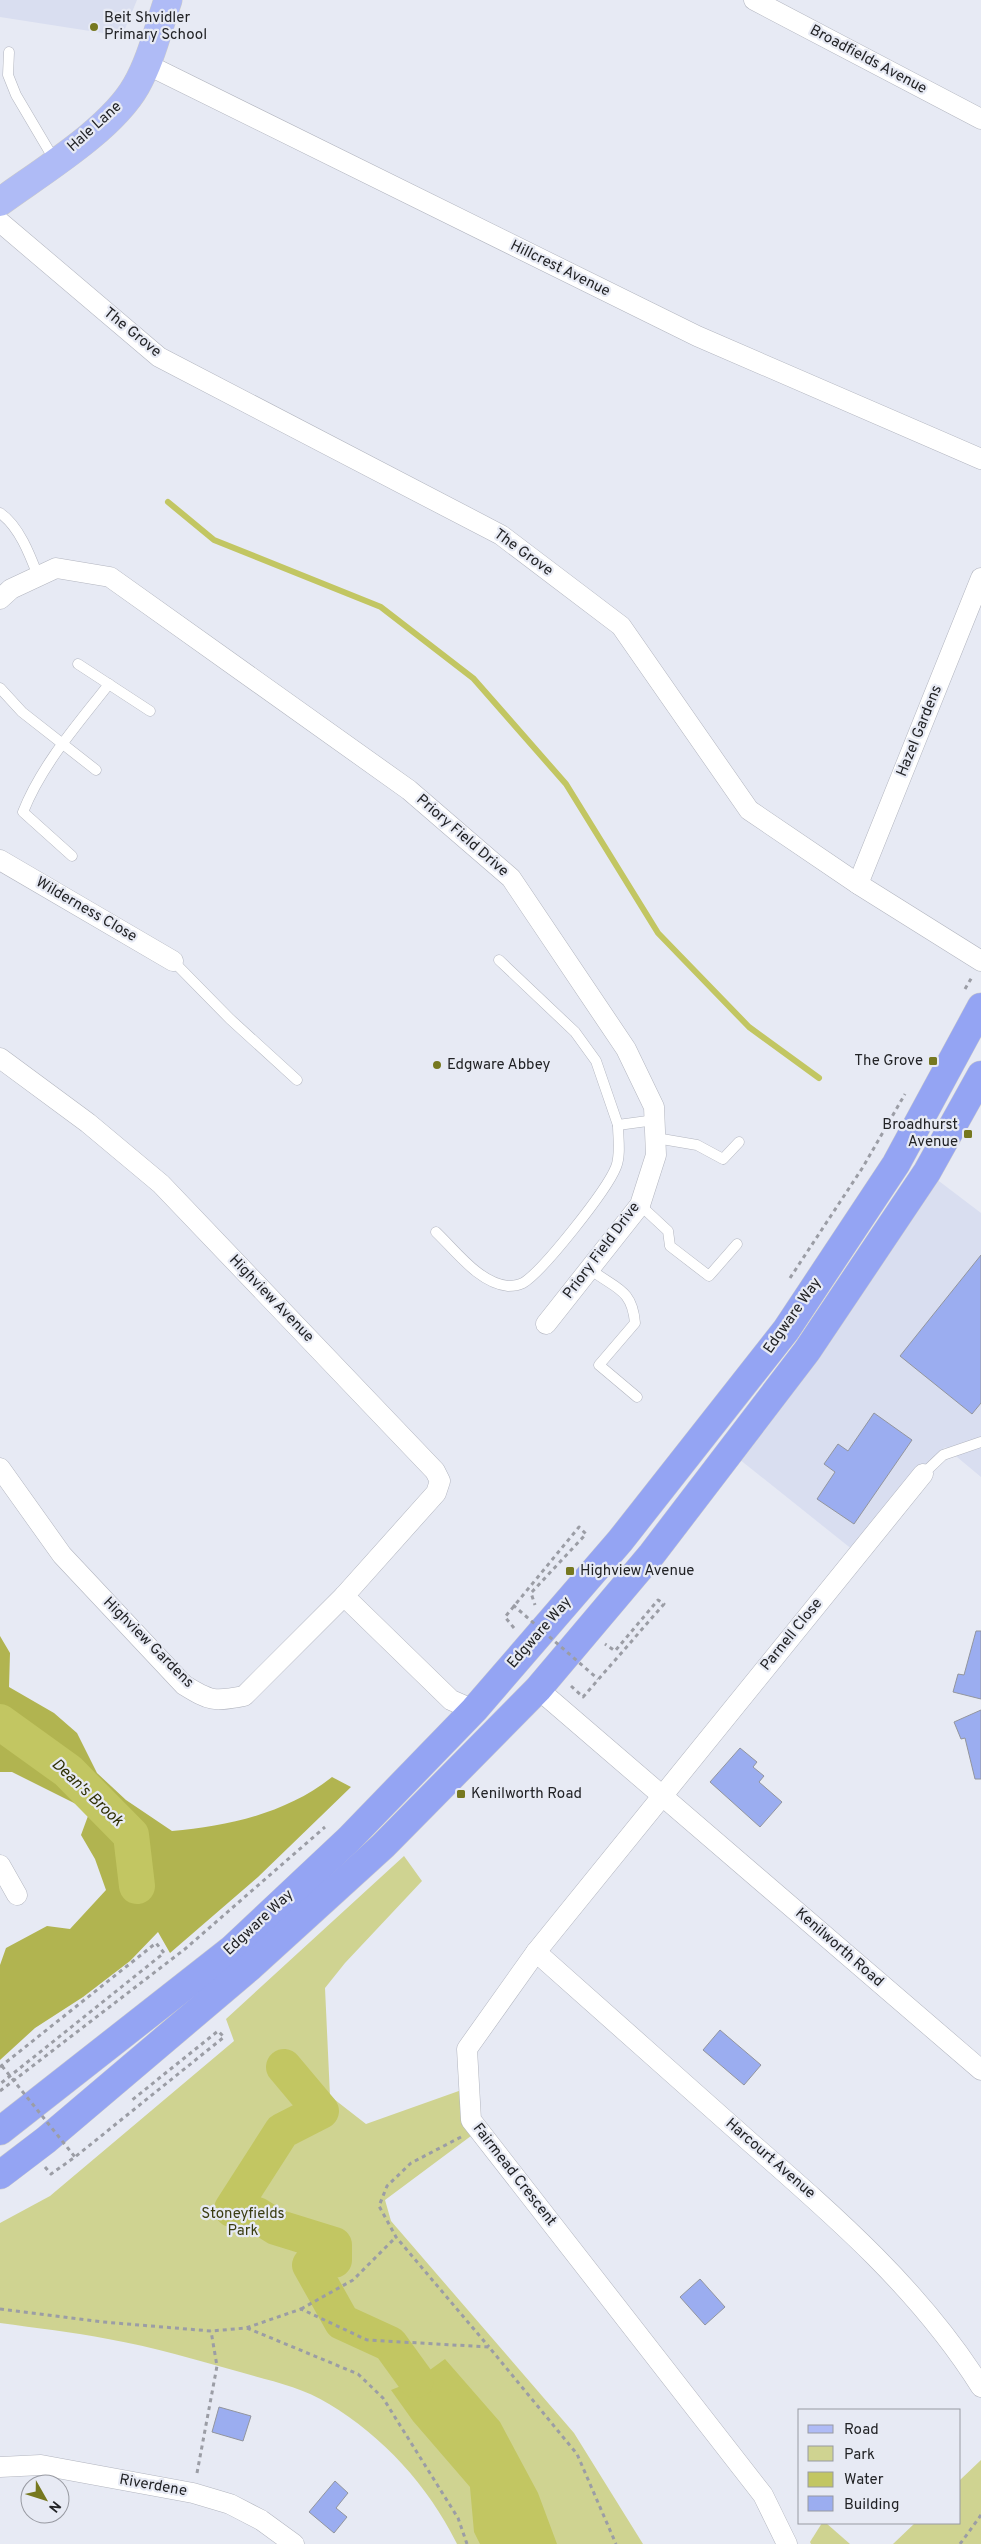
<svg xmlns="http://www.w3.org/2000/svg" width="981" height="2544" viewBox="0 0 981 2544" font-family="Overpass,sans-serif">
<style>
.built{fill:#d9def0}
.green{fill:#cfd391}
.forest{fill:#b1b450}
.water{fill:#c2c662}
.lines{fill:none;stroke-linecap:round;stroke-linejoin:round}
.stream{stroke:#c2c662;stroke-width:6}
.river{stroke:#c2c662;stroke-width:36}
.building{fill:#9badf0;stroke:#92959e}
.service-casing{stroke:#b2b5bf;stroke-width:11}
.minor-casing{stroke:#b2b5bf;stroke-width:21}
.primary-casing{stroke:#cacacb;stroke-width:29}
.trunk-casing{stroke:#cacacb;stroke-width:29}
.path{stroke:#9b9da5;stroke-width:3;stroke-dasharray:4 4;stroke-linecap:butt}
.service{stroke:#fff;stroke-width:10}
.minor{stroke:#fff;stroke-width:20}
.primary{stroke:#afbbf6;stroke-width:28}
.trunk{stroke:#94a4f3;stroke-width:28}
.path-bridge{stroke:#9b9da5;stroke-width:3;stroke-dasharray:4 4;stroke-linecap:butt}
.poi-dot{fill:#76781f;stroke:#e7eaf4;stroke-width:2}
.labels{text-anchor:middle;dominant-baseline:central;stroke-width:4.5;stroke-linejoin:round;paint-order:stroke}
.poi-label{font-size:15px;fill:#222326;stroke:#e7eaf4;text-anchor:start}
.street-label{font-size:15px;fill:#222326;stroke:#e7eaf4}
.park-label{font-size:15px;fill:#3b3d12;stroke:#e7eaf4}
.water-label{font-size:16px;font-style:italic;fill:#2f3004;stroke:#e7eaf4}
</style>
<rect width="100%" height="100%" fill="#e7eaf4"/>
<g class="built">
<path d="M0,0H137L122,36L0,17Z"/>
<path d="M927,1172L981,1213V1477L945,1447L858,1554L729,1451Z"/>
</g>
<g class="green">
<path d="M404,1856L422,1881L345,1963L325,1988L330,2096L366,2124L470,2087L479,2130L385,2200L391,2221L574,2433L643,2544H457C429,2487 384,2437 329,2404C302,2387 271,2381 240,2372C197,2360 153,2347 108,2339C73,2332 36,2328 0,2323V2223L50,2196L234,2041L226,2019Z"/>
<path d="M981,2460V2544H893L915,2523H960V2480Z"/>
<path d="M822,2523H826L850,2544H811L810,2542Z"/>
</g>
<path class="forest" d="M0,1636L10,1653L9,1687L54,1713L77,1733L97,1773L126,1800L172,1831C229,1826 287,1813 332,1777L351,1787L258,1877L170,1953L158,1932L130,1961L83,1997L35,2028L0,2060V1965L6,1948L47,1926L70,1929L106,1890L95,1859L81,1835L88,1816L82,1807L12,1772H0Z"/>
<path class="water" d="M445,2359L500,2422L538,2493L557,2544H480L474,2532L470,2487L413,2421L391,2390L416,2380Z"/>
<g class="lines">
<path class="stream" d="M168,502L214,540L381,607L473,678L566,784L658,933L749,1027L819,1078"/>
<g class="river">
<path d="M0,1722L68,1771L131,1835L137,1886"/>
<path d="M284,2067L321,2111L282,2131L232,2209L257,2215L276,2227L334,2245V2260L310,2265L342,2322L390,2344L416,2380"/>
</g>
</g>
<g class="building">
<path d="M981,1255V1403L972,1414L900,1356Z"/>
<path d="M874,1413L912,1440L854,1524L817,1499L835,1472L824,1464L838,1444L848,1451Z"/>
<path d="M976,1631H981V1699L953,1692L958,1674L964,1675Z"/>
<path d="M981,1710V1779H975L965,1738L961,1739L954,1722Z"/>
<path d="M740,1748L757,1762L753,1767L764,1776L759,1782L782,1802L760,1827L710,1782Z"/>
<path d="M720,2030L761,2065L744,2085L703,2050Z"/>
<path d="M700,2279L725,2307L705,2325L680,2297Z"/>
<path d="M219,2407L251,2416L243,2441L212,2432Z"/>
<path d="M335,2481L348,2493L336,2508L347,2517L334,2533L309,2512Z"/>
</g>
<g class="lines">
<g class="service-casing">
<g id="service">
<path d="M9,52L8,75L16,95L55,161"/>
<path d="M0,513C19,526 30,555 38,576"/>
<path d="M78,664L150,711"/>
<path d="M0,688L22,712L96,770"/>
<path d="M72,856L23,812C42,764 78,724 109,684"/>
<path d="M499,960L575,1032L596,1061L618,1125"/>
<path d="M173,961L230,1019L297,1080"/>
<path d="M656,1138L697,1145L723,1159L739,1142"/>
<path d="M640,1205L668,1231L670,1246L709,1276L737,1244"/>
<path d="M436,1232C456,1251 479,1283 508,1286C512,1286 519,1285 523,1283C543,1271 607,1190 616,1167C621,1155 618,1137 618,1125L655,1120"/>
<path d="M590,1269C615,1289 632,1288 635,1323L599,1365L637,1397"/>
<path d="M923,1474L943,1455L981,1442"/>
</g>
</g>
<g class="minor-casing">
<g id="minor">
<path d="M754,0L981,119"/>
<path d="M146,64L697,336L981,459"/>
<path d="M0,222L159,357L501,535L621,626L749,810L858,884L981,961"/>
<path d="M0,599L11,589L56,568L110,577L409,790L511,878L626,1049L654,1107L656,1155L640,1205L546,1324"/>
<path d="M0,860L173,961"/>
<path d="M858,884L981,578"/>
<path d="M0,1058L88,1123L161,1184L435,1471L440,1481L436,1493L344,1596L244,1696C214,1702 210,1701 184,1685L62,1555L0,1468"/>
<path d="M344,1596L451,1700L474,1710"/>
<path d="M538,1689L981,2070"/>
<path d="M0,1865L17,1895"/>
<path d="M536,1952C608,2016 679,2079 751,2143C836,2217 921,2291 981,2387"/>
<path d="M0,2467L41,2465L193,2493L230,2504L261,2520L294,2544"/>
<path d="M787,2544L763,2495L471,2120L467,2049L536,1952L923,1474"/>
</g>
</g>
<g class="primary-casing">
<path id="primary" d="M0,202C41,172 111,130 136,86C151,60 158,29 168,0"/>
</g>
<g class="trunk-casing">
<g id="trunk">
<path d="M0,2131L232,1949L349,1839L474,1710L620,1541L786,1330L896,1164L981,1007"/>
<path d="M0,2175L46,2140L250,1967L383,1846L538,1689L652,1554L807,1351L927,1172L981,1075"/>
</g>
</g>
<g class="path">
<path d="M965,989L972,977"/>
<path d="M790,1278L863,1167L905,1094"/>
<path d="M514,1628L505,1617L579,1527L586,1534L531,1593L535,1605"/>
<path d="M571,1686L583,1697L664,1604L658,1600L615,1651L605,1644"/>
<path d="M0,2067L156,1943L164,1953L0,2084"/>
<path d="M0,2091L185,1949L325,1827"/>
<path d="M461,2137L411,2163L387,2186L379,2206L396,2237L489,2347"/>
<path d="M45,2167L51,2174L75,2157L224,2037L218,2031L132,2100"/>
<path d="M0,2309L103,2322L211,2331L246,2328L301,2309L367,2340L489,2347L577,2454L616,2544"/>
<path d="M301,2309L353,2280L396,2237"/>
<path d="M247,2328L358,2374L383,2398L458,2518L467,2544"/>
<path d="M197,2473L217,2366L211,2331"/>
<path d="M960,2544L981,2515"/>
</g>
<use href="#service" class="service"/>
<use href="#minor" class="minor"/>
<use href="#primary" class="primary"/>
<use href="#trunk" class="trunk"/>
<g class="path-bridge">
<path d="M513,1605L598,1679"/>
<path d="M2,2066L75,2157"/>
</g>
</g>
<g class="poi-dot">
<circle cx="94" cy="27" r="5"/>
<rect x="928" y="1056" width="10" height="10" rx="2.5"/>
<circle cx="437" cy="1065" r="5"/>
<rect x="963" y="1129" width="10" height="10" rx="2.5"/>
<rect x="565" y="1566" width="10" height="10" rx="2.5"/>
<rect x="456" y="1789" width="10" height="10" rx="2.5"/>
</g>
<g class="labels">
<g class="poi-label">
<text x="104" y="18">Beit Shvidler<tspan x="104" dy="17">Primary School</tspan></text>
<text x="923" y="1061" text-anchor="end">The Grove</text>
<text x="447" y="1065">Edgware Abbey</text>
<text x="958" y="1125" text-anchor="end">Broadhurst<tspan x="958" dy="17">Avenue</tspan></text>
<text x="580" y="1571">Highview Avenue</text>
<text x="471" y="1794">Kenilworth Road</text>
</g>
<g class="street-label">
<text transform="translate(868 60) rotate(28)">Broadfields Avenue</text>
<text transform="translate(95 127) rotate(-42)">Hale Lane</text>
<text transform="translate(560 269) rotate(26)">Hillcrest Avenue</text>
<text transform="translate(132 333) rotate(39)">The Grove</text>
<text transform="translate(523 553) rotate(36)">The Grove</text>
<text transform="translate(920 731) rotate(-68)">Hazel Gardens</text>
<text transform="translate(462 836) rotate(41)">Priory Field Drive</text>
<text transform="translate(86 910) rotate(30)">Wilderness Close</text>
<text transform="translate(602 1251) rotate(-53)">Priory Field Drive</text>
<text transform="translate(271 1299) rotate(46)">Highview Avenue</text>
<text transform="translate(793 1316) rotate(-55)">Edgware Way</text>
<text transform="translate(540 1633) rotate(-49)">Edgware Way</text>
<text transform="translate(792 1635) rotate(-51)">Parnell Close</text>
<text transform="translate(148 1643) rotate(45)">Highview Gardens</text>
<text transform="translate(259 1923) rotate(-43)">Edgware Way</text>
<text transform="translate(839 1948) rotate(41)">Kenilworth Road</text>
<text transform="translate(770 2159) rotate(41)">Harcourt Avenue</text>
<text transform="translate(514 2175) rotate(52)">Fairmead Crescent</text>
<text transform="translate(153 2486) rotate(10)">Riverdene</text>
</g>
<g class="park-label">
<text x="243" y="2214">Stoneyfields<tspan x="243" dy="17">Park</tspan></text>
</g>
<g class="water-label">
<text transform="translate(87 1793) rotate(43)">Dean's Brook</text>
</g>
</g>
<rect x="798" y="2409" width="162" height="115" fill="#e7eaf4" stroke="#989aa2"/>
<rect x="808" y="2425" width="25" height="8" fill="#afbbf6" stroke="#989aa2"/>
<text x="844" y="2434" font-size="15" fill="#222326">Road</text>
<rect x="808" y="2446" width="25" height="15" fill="#cfd391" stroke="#989aa2"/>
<text x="844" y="2459" font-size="15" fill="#222326">Park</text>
<rect x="808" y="2472" width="25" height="15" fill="#c2c662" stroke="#989aa2"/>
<text x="844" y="2484" font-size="15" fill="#222326">Water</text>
<rect x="808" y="2496" width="25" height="15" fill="#9badf0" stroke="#989aa2"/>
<text x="844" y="2509" font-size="15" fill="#222326">Building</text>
<g transform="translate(45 2499) rotate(129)"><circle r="24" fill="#e7eaf4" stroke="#989aa2"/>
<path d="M0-4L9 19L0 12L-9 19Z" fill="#76781f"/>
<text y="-8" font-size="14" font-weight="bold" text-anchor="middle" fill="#222326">N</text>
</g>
</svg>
